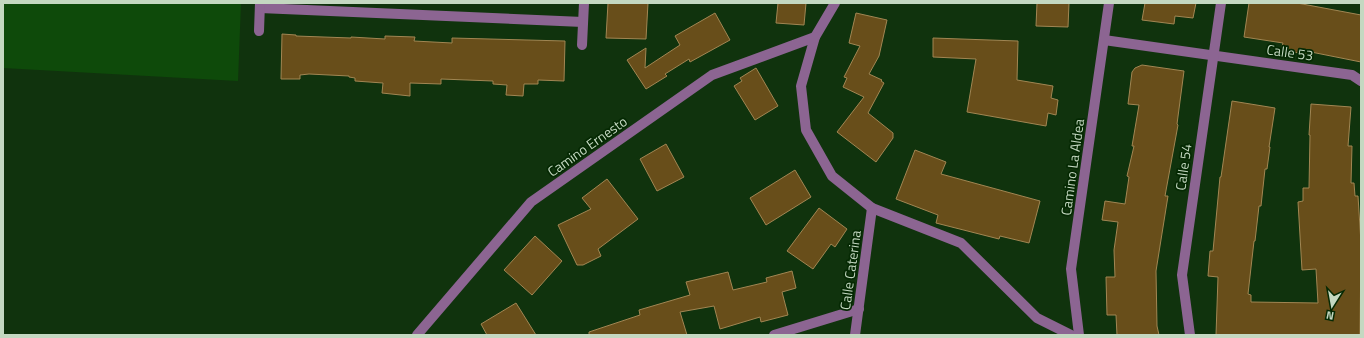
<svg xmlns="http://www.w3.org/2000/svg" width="1364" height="338" viewBox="0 0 1364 338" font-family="'Titillium Web',sans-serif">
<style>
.green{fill:#0e4a0a}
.building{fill:#684e1a;stroke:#a18653}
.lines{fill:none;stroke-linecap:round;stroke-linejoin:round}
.minor{stroke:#8c6592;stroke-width:10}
.labels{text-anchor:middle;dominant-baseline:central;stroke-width:3.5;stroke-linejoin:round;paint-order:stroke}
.street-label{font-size:14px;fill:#c4d8c1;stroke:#052903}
</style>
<rect width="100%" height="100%" fill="#10330d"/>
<path class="green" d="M3,3H241L238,81L3,68Z"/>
<g class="building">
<path d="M608,3H648L646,39L606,38Z"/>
<path d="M778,3H806L804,25L776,23Z"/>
<path d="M1037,3H1069L1068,27L1036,26Z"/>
<path d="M1145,3H1196L1193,18L1175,16L1174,24L1142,20Z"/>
<path d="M1249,3H1297L1361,15V62L1311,52V55L1281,50L1283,43L1244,37Z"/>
<path d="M715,13L730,40L690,62L689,59L665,74L667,76L646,89L627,60L646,48L645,68L680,45L675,36Z"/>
<path d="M856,13L887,20L879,56L869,74L882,80L881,81L884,83L868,113L893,133V138L876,162L837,132L864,97L843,87L847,78L844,77L860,46L849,43Z"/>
<path d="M282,34L296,35V36L351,38V37L385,39V36L415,37L414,41L452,43V38L565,41L564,81L538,80V84H524L523,96L506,95L507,85L493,84V81L441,79V84L410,83V96L382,93L383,83L355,81V78L349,77V76L309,74L300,75V79H281Z"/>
<path d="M933,38L1018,41L1017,80L1053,86L1051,98L1058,100L1056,115L1048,113L1046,126L967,112L976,59L933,57Z"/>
<path d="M1142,65L1184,71L1177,124L1178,125L1165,196H1168L1156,271L1157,326L1159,335H1117L1116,315H1107L1106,277H1115L1114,250L1118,222L1102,220L1105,201L1125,204L1129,177L1127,176L1134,146H1132L1139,105L1128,104L1132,72L1135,68Z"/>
<path d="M756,68L778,106L755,120L734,86L742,81L740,78Z"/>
<path d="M1232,101L1275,108L1269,147H1270L1267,169H1265L1261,206H1259L1255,241H1254L1248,294L1251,295V302L1318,303L1316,269L1302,270L1298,202L1303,201V188H1309L1310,135H1309L1311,104L1351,107L1348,146H1352L1351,183H1354L1355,196H1358L1361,243L1360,335H1216L1218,277L1208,276L1210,251H1213L1220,177H1221Z"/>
<path d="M666,144L684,177L657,191L640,159Z"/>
<path d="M915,150L946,162L941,174L1040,201L1029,243L1000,236L999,239L936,223L938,215L896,199Z"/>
<path d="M795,170L811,197L766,225L750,198Z"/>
<path d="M607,179L638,219L598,249L601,256L583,265H577L558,225L591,209L582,198Z"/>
<path d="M819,208L847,229L835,247L831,244L813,269L787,251Z"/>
<path d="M535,236L562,261L532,295L504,270Z"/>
<path d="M792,271L796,288L782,292L788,315L761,322L760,317L720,329L714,306L680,312L687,335H589V332L640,315L639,310L690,295L686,282L728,272L733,290L767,282L766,278Z"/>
<path d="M516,303L536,335H487L481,324Z"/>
</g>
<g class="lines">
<g class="minor">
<path d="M835,3L815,37L801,86L806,130L832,176L872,208L961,243L1037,318L1071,335"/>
<path d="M260,8L583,22"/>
<path d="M259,31L260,3"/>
<path d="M1104,40L1352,75L1361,81"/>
<path d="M582,45L584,3"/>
<path d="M417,335L531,202L712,75L815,37"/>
<path d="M774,335L859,309"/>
<path d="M855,335L872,208"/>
<path d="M1079,335L1071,269L1109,3"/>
<path d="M1190,335L1182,275L1221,3"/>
</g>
</g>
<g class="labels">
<g class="street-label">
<text transform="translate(1290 52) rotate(8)">Calle 53</text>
<text transform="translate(587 146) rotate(-35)">Camino Ernesto</text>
<text transform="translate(1072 167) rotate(-82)">Camino La Aldea</text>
<text transform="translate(1183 167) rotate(-82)">Calle 54</text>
<text transform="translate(850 270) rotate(-82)">Calle Caterina</text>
</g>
</g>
<rect width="1364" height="338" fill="none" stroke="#c4d8c1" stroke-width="8"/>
<g transform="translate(1332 306) rotate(191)" stroke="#052903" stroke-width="3" paint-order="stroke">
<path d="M0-3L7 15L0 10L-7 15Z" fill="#c4d8c1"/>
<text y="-6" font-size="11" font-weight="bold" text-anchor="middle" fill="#c4d8c1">N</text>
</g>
</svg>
